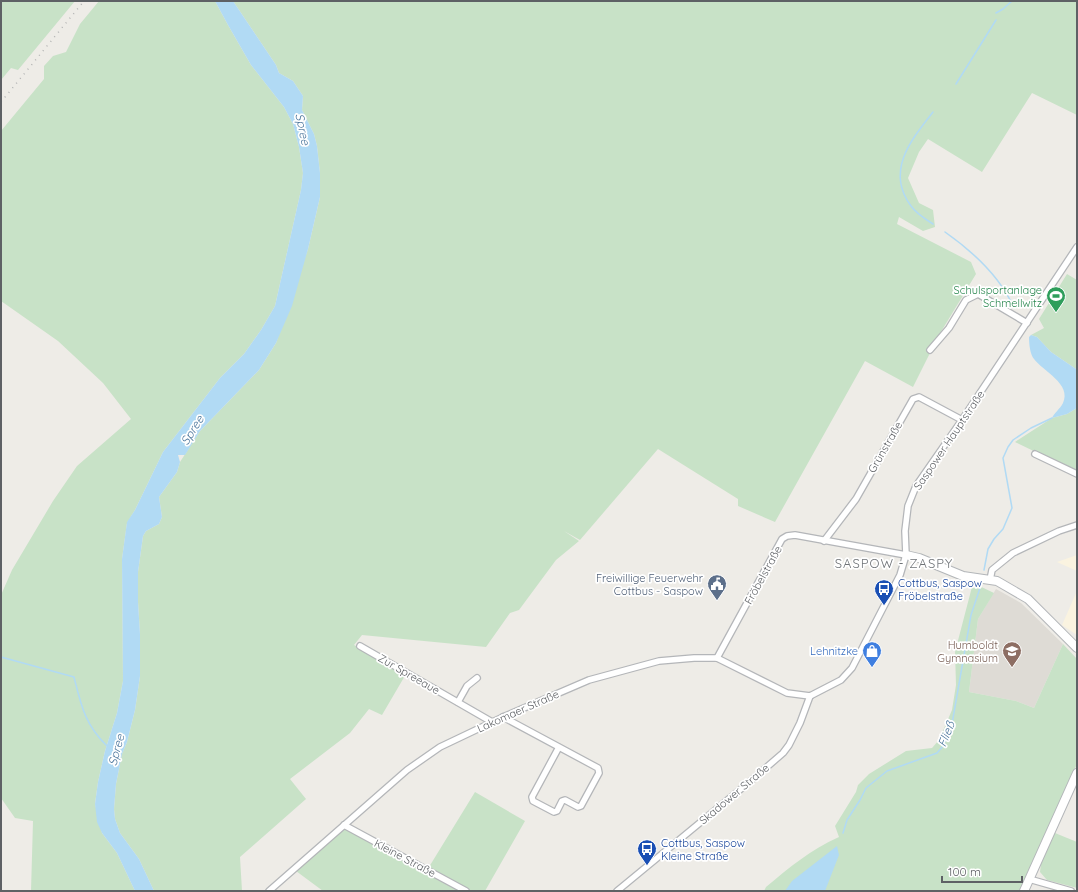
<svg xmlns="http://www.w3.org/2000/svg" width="1078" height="892" viewBox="0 0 1078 892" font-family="Quicksand,sans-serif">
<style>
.commercial{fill:#faf3e0}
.education{fill:#dedbd5}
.green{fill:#c8e2c7}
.water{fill:#b1daf4}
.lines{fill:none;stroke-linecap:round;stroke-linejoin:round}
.stream{stroke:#b1daf4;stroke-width:1.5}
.street-casing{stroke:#b4b6b9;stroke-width:8}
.secondary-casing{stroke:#b3b6b9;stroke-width:10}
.street{stroke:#fff;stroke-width:5.5}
.secondary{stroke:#fff;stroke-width:8}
.rail{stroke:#b4b5b5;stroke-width:1.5;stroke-dasharray:1 5;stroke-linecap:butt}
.labels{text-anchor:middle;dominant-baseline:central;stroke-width:3.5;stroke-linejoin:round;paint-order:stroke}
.leisure-label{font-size:11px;fill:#27864d;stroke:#fff;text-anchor:end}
.street-label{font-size:11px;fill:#5e6165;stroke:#fff}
.service-label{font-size:11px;fill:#4e5e75;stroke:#fff;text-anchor:end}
.transit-label{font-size:11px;fill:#164399;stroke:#fff;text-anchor:start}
.education-label{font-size:11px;fill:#785e54;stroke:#fff;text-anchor:end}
.shop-label{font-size:11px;fill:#366cbe;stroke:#fff;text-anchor:end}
.water-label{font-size:12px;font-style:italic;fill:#4c769c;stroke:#fff}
.quarter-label{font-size:13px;letter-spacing:1px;fill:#6f7377;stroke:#fff}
</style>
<rect width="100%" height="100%" fill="#eeece7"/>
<g class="commercial">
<path d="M1077,555V571L1057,562Z"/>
<path d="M1077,591V635L1062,625Z"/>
</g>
<path class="education" d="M996,589L1021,603L1063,644L1034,708L1016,701L969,692L978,619Z"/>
<g class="green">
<path d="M1,1H75L18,70L11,68L1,80Z"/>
<path d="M99,1H215L228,25L251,65L284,107L293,124L299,147L303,173L301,190L275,306L261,330L244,354L220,378L163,452L135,510L127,523L122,559L123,681L117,713L105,751L98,782L95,804L102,833L117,853L135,891H31L33,821L15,818L1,798V595L12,570L53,501L77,466L131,419L103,383L58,341L1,301V131L44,79V66L53,56L66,52L80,24Z"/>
<path d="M233,1H1077V115L1032,93L982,172L928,139L919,152L908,178L919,203L933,210L935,227L923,231L899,217L897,224L971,262L976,274L939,335L913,387L865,361L775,522L738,506V499L658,449L580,540L564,531L579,541L556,560L519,610L510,613L486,647L362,635L354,645L406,674L382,715L369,709L350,733L290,779L306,799L240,857L242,891H154L139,859L120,833L115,819L114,809L116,784L122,754L127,742L135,710L140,676V634L138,602V572L143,536L146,531L159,524L162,517L159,497L177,472L180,462L200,431L259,370L276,343L308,249L320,197V173L317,146L314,134L302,110L303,96L293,81L279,73L276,65Z"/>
<path d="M1067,274L1077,280V371L1076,369L1051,352L1037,337L1031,335L1044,328L1039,319Z"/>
<path d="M1077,408V472L1015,442L1052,418L1067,414Z"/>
<path d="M973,583L994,593L978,619L969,692L1016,701L1034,708L1063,644L1077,659V764L1019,891H764L766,887C790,867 810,850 839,837L835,826L856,792L858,785L869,774L906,751L932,748L939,740L952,710L956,685L955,652Z"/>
<path d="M475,792L525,821L485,891H323L296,871L348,824L429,867Z"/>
<path d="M1055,833L1077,842V888L1047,880L1040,872L1041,864Z"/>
</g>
<g class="water">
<path d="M215,1H233L276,65L279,73L293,81L303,96L302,110L314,134L317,146L320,173V197L308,249L292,306L276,343L259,370L200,431L185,455H178L180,462L177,472L159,497L162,517L159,524L146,531L143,536L138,572V602L140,634V676L135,710L127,742L122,754L116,784L114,809L115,819L120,833L139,859L154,891H135L117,853L102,833L97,822L95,804L98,782L105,751L117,713L123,681L122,559L127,522L135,510L163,452L220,378L244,354L261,330L275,306L301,190L303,173L299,147L293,124L284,107L251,65L228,25Z"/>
<path d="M1031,335L1037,337L1051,352L1076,369L1077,371V408L1067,414L1052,418C1054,413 1060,409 1063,403C1072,384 1043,371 1034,359C1030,354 1029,344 1029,337Z"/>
<path d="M837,846L839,855L825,891H785L792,881Z"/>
</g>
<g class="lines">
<g class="stream">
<path d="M996,13L1003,9L1012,1"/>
<path d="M956,84L996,20"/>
<path d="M933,224C925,219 916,213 911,206C885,171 911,140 933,112"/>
<path d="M945,232C972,251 1000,276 1014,308"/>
<path d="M984,570L988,549L994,539L1003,529L1012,508L1003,458L1008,447L1013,440L1031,428L1052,418"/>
<path d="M1,657L74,677C81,705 85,725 107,746"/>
<path d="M843,833L847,820L860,800L866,788L887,771L937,753L943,746L952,724L971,615L981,585"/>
</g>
<g class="street-casing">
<g id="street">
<path d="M930,350L949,328L966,300L978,294L1027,323"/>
<path d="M1035,454L1077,474"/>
<path d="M824,541L856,499L913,399L919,397L962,420"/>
<path d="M990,580L992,570L1013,553L1059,531L1077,525"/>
<path d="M360,646L492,722"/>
<path d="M717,658L782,539L787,536L795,535L906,555"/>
<path d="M810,696L841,680L852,668L900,575L906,555L905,531L908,506L916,486L962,420L1077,247"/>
<path d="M458,702L467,686L477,678"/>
<path d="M503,717L598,768L599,773L581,806L578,807L565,800L562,801L557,811L554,812L533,801L532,797L559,747"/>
<path d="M344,825L466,891"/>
<path d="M1029,879L1071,891"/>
<path d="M269,891L407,770L440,747L503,717L589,680L659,661L694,658H717L787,693L810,696"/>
<path d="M617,891L753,779L783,753L789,745L800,723L810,696"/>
</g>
</g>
<g class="secondary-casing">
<g id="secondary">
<path d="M906,555L919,558L963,576L997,581L1028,599L1077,648"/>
<path d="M1024,891L1077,773"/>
</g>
</g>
<use href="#street" class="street"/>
<use href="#secondary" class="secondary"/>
<path class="rail" d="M1,102L84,1"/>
</g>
<defs>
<g id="stadium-pin" transform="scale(1)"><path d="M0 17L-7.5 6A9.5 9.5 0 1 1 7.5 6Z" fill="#2e9e5b" stroke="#fff"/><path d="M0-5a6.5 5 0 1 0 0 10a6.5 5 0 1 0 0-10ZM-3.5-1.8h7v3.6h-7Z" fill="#fff"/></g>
<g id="civic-pin" transform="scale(1)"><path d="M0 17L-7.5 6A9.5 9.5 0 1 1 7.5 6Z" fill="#5c6f8a" stroke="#fff"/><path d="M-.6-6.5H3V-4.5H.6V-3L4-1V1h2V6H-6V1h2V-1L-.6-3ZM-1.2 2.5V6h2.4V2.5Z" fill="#fff"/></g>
<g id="bus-pin" transform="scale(1)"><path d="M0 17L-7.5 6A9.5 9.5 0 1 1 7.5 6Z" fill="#1a4fb4" stroke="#fff"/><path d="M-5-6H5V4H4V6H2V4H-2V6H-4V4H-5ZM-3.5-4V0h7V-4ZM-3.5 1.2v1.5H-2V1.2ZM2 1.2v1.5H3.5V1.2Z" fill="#fff"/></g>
<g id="shop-pin" transform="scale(1)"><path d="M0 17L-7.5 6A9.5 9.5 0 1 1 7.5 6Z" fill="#3f7fe0" stroke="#fff"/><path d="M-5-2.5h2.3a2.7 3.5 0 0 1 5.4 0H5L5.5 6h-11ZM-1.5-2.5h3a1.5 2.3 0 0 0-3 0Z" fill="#fff"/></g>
<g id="school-pin" transform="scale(1)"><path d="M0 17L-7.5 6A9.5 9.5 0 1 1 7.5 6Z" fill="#8d6e63" stroke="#fff"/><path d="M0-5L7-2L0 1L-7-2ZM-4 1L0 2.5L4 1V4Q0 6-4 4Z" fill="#fff"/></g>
</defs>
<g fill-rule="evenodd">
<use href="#stadium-pin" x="1056" y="296"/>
<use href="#civic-pin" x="717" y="584"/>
<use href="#bus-pin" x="884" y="589"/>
<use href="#shop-pin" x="872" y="651"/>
<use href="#school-pin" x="1012" y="651"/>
<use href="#bus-pin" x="647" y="849"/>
</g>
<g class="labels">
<g class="leisure-label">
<text x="1042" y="290">Schulsportanlage<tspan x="1042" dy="13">Schmellwitz</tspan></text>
</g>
<g class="street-label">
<text transform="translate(949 440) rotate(-56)">Saspower Hauptstraße</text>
<text transform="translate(885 447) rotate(-60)">Grünstraße</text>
<text transform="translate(763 575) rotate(-61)">Fröbelstraße</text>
<text transform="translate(409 674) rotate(30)">Zur Spreeaue</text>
<text transform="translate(518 711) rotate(-24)">Lakomaer Straße</text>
<text transform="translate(734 794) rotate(-40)">Skadower Straße</text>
<text transform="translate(405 858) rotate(28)">Kleine Straße</text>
</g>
<g class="service-label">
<text x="703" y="578">Freiwillige Feuerwehr<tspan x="703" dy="13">Cottbus - Saspow</tspan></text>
</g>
<g class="transit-label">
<text x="898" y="583">Cottbus, Saspow<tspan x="898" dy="13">Fröbelstraße</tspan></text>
<text x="661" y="843">Cottbus, Saspow<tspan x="661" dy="13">Kleine Straße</tspan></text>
</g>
<g class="education-label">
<text x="998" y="645">Humboldt<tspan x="998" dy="13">Gymnasium</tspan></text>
</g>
<g class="shop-label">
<text x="858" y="651">Lehnitzke</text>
</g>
<g class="water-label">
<text transform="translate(303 129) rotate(78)">Spree</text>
<text transform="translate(192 430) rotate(-58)">Spree</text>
<text transform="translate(946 734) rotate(-68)">Fließ</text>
<text transform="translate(116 750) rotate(-75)">Spree</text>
</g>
<g class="quarter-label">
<text x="894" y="563">SASPOW - ZASPY</text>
</g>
</g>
<rect width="1078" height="892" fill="none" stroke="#5e6165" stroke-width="4"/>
<path d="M942 876v6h80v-6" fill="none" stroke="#5e6165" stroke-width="2"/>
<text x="948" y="876" font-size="12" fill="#5e6165" stroke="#ffffff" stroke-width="3" paint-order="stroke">100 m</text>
</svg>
